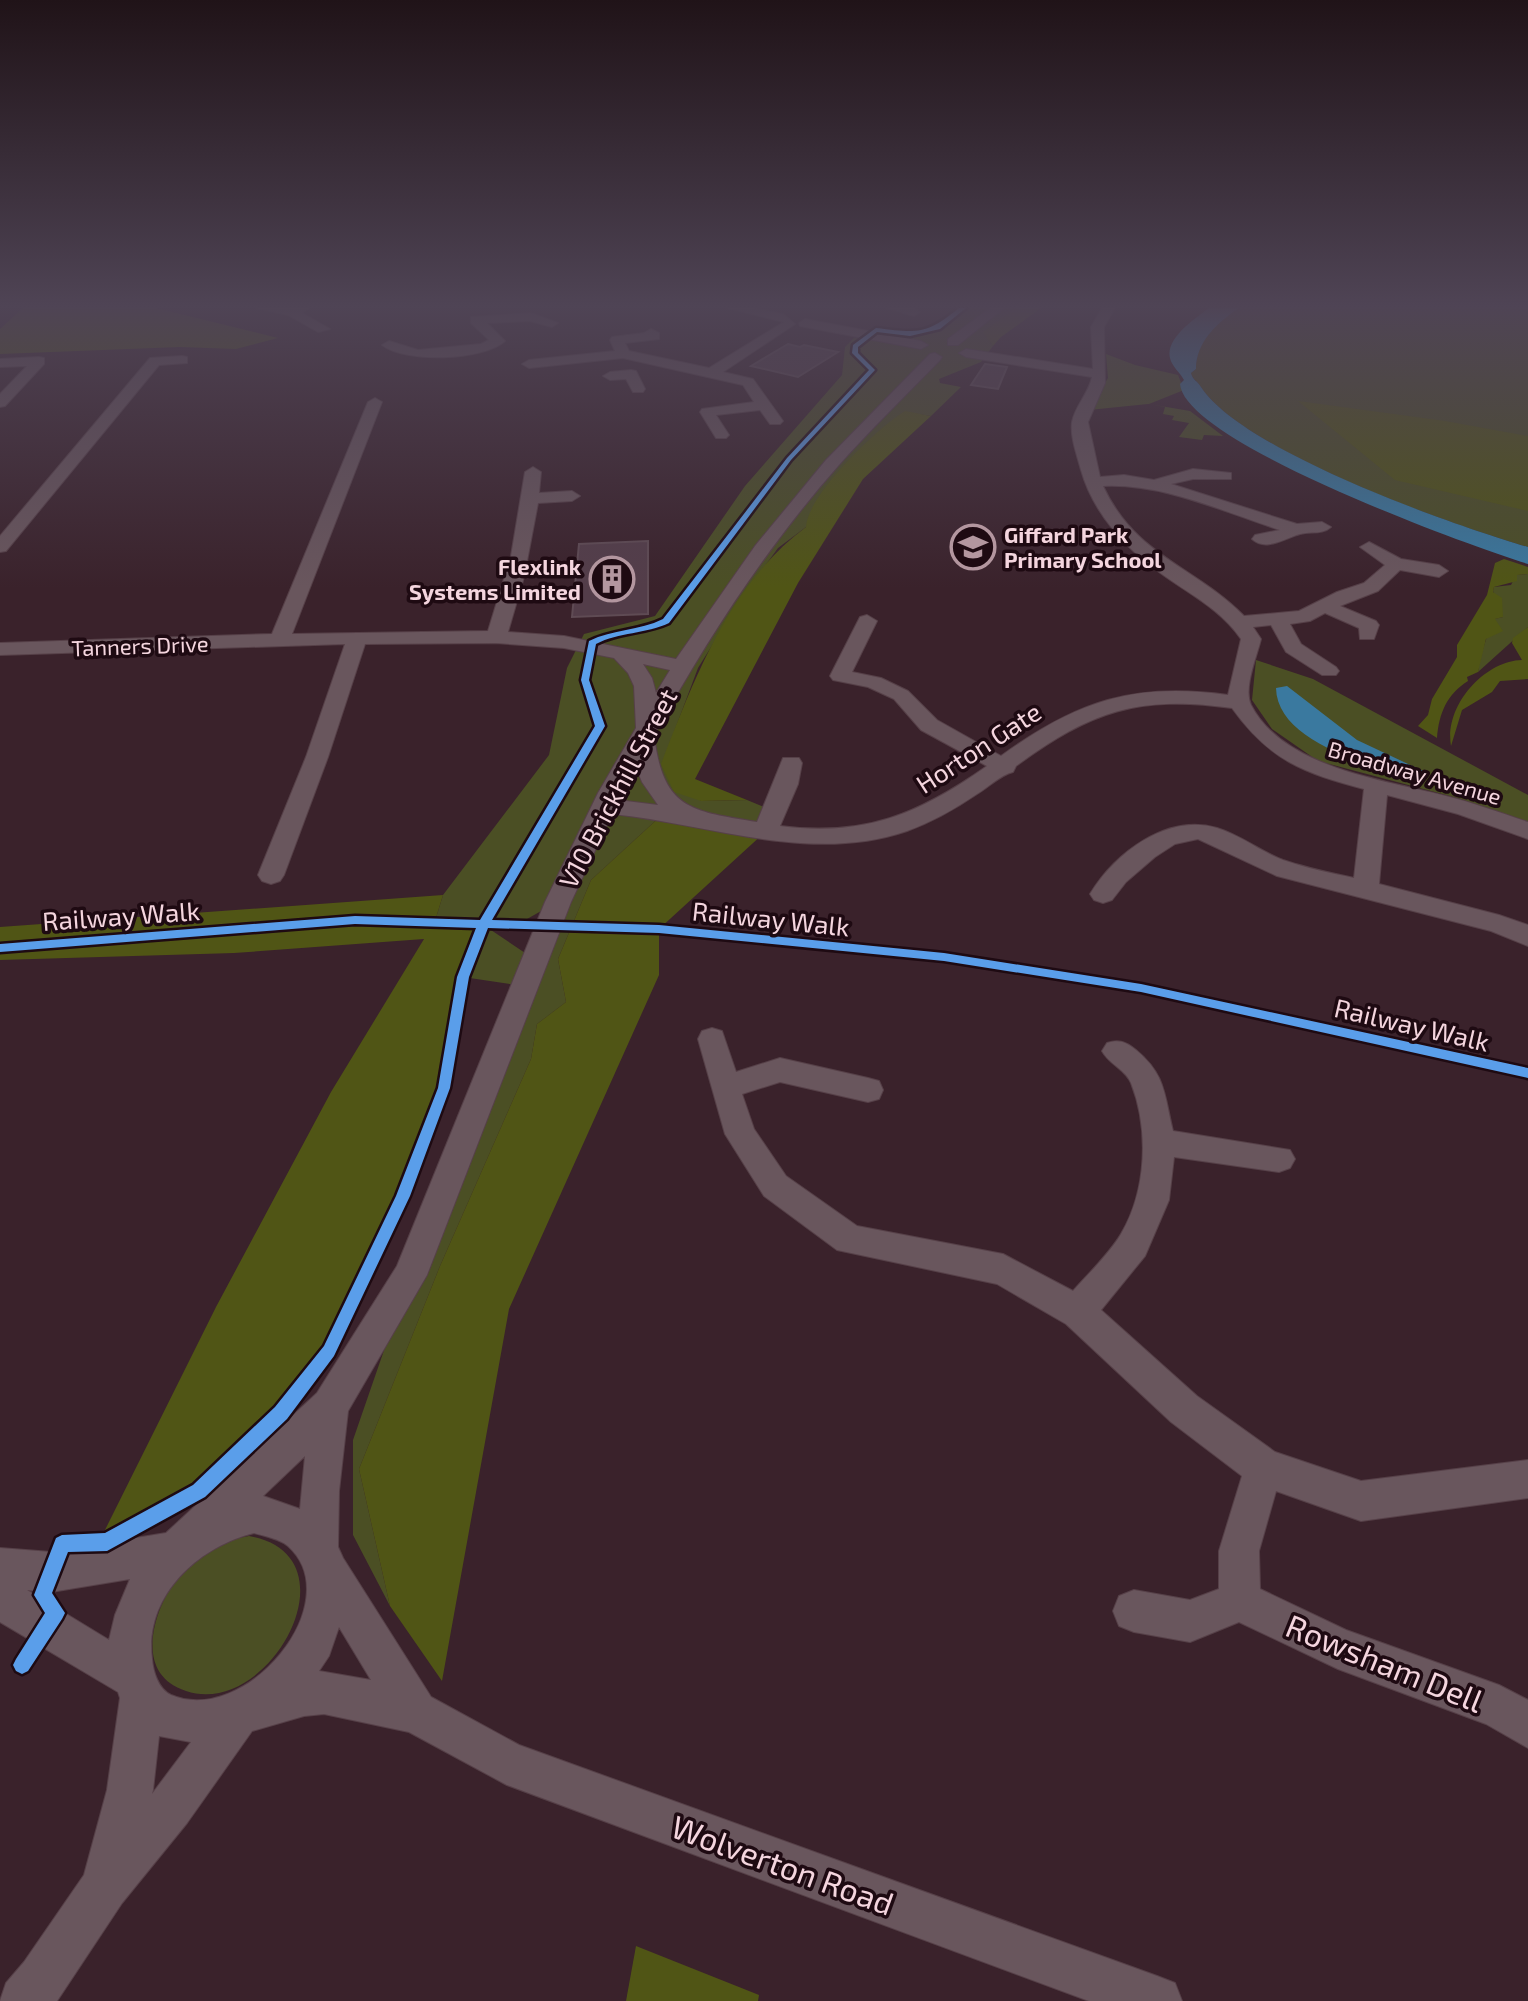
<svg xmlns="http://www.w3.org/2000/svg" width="1528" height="2001" viewBox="0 0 1528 2001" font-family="'Exo 2',sans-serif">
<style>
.green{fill:#4b4f24;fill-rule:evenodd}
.forest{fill:#505515}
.water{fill:#3a799f}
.building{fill:#533d49;stroke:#5f4b54;stroke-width:2}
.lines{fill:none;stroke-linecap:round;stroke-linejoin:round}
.minor-casing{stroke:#564048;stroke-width:2}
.minor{fill:#69565d;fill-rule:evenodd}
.cycleway-casing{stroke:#1e0a12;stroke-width:5}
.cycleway{fill:#5a9eea;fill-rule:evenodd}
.labels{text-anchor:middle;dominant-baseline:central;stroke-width:7;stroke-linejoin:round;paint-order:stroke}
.far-poi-label{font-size:22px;font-weight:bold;fill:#f4d5de;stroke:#1e0a12;text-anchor:start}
.far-street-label{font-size:22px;fill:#f4d5de;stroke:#1e0a12}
.street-label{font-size:26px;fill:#f4d5de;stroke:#1e0a12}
.near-street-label{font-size:32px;fill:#f4d5de;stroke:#1e0a12}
</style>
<rect width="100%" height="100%" fill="#3a222b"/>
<g class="green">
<path d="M961,308H1016L984,332L993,346L981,362L939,379L940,383L961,387L931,416L905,412L806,527L778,548L743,596L698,668L662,764L701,801L747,800L774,811L765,832L664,813L591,880L558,959L566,1002L537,1024L531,1059L440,1266L359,1469L390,1606L353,1535V1440L410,1275L523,986L463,977L483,926L435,921L443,895L549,755L567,668L584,634L655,616L745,486L842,375L845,347L854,338L862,339L881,329L892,331L937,328ZM557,902L534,959L485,926L520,923Z"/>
<path d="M1239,308H1528V547C1451,525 1243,451 1201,387C1197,380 1193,380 1191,373L1196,369C1196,341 1217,323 1239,308Z"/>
<path d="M1106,354L1135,365L1178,375L1184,390L1149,404L1190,411L1223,436L1204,435L1202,440L1179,437L1189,423L1172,420L1174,416L1163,414L1165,407L1149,404H1148L1089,410L1108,378Z"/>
<path d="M1528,574V627L1478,672C1480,655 1487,636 1494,619L1503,617L1493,591L1494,587L1511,585L1516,575Z"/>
<path d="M1256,660L1313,679L1528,795V825L1461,799L1318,761L1272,729L1252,700Z"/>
<path d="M249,1536C359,1555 270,1719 186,1691C126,1672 159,1593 189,1563C203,1548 229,1539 249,1536Z"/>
</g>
<g class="forest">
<path d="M23,308H156L278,338L236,349L180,347L0,354V329Z"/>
<path d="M1016,308H1041L1001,337L993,346L983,332Z"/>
<path d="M1298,401L1445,421L1528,436V511L1395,480Z"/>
<path d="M905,411L931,416L863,479L798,583L695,779L747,800L701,801L674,792L661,764C694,679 730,583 806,527C808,494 876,429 905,411Z"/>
<path d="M1504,559L1528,567V574L1517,575V581L1494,587L1493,592L1502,598L1503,617L1495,619L1503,631L1486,639L1478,672L1467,677L1468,681C1447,694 1439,713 1437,738L1418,726L1428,715L1432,699L1457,657V645L1487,595L1495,563Z"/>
<path d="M1528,627V679L1500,681L1492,692L1462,710L1451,746C1444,706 1484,661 1522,660L1512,643L1513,638Z"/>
<path d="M664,813L765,832L659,929V975L509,1309L442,1681L390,1606L359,1469L440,1266L531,1059L537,1024L566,1002L558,959L591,880Z"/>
<path d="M443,895L435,921L483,925L463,977L444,1088L403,1196L329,1351L281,1413L199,1491L107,1542L102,1536L216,1307L331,1092L424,939L234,953L0,960V927Z"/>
<path d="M636,1946L759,1995L758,2001H626Z"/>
</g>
<g class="water">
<path d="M1209,308H1239C1217,323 1196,342 1196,369L1191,373C1193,381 1197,380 1201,387C1243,451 1452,525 1528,547V564C1470,546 1185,443 1180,384L1184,380C1180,372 1172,367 1170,358C1165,338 1196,318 1209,308Z"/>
<path d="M1287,686L1357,740L1423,771L1424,782C1381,768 1277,745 1276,688Z"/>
</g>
<g class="building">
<path d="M788,344L800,347L804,345L838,352L798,377L751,366Z"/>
<path d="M985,364L1007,367L998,389L971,385Z"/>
<path d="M648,541V614L572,617L579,544Z"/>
</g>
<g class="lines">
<g class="minor-casing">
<g id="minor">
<path d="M256,308H309L302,313L330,329L318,332L288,315Z"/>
<path d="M727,308H753L783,314L795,324L723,372L753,379L783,421L780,424H770L760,410L716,415L729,435L726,438H716L700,412L702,409L754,402L743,385L623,358L529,368L522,364L529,360L615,351L610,340L612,337L644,333L651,329L659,333V339L625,343L629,351L709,368L784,322Z"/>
<path d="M887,308H914L920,312L914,316Z"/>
<path d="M990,308H1004L958,345H948V339Z"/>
<path d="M1102,308H1115L1104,327L1105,383L1088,422L1100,477L1124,475L1154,480L1193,469L1231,473V479H1193L1171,484L1297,524L1322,522L1331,527C1322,535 1312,531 1300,534C1285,538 1266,552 1252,539L1255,535L1280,530C1224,512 1163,483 1103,486C1136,557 1195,566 1244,616L1299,611L1337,592L1364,583L1385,565L1360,547L1369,542L1401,559L1439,565L1448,571L1439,577L1400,570L1378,591L1340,606L1376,621L1379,625L1374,639H1360L1359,628L1325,613L1310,621L1290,624L1301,644L1336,667L1339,671L1336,675H1322L1286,652L1271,625L1253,627L1261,639C1257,656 1243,688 1251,705C1283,768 1385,780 1446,796C1474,803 1501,813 1528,822V839L1458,814L1387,795L1379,884L1499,915L1528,925V946L1491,931L1277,876L1198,839L1175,844L1155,857L1126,882L1112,900L1103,903L1094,900L1090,894C1115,853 1167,813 1217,828C1240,835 1260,851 1283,860C1306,868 1331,873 1354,878L1364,789C1304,773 1270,761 1232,708C1138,695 1091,711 1016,766L1013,772C1000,775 989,787 977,794C955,809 932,822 907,831C810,864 710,824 612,814L571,902L427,1275L348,1411L339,1491L338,1547L343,1558L431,1697L519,1745L1157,1976L1175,1983L1182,2001H1089L507,1785L409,1732L324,1714L304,1716L252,1731L187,1823L122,1903L57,2001H0L6,1983L24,1962L84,1875L107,1790L120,1698L118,1692L0,1622V1548L51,1552L166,1533L317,1393L397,1266L545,902L598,793L636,728L634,686L628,673L614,658L564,648L496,643L365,644L328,757L284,875L280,881L271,884L262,881L258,875L306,757L345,644L0,655V643L272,634L368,402L375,398L382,402L292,634L488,631L511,556L525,472L533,467L541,472L539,493L572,491L580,496L572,501L538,503L524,577L508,632L564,636L676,659L755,546L826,460L930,354L935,353L942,357L940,360C906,395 870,430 838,466C765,549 707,639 654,735C663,810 691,811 757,822L783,758H799L802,763L798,784L780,826C864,837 919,814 987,766L921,730L894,699L868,687L833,680L830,676L860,617L867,615L877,621L852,672L881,678L908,691L937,720L1001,756C1077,701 1134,682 1228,695L1241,639C1222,611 1193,596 1166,577C1127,551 1093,513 1081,470C1077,455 1070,437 1072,422C1075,406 1089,393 1092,377L966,357L959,353L966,349L1093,369L1091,327ZM643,664L670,670L656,693L652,678ZM636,767L642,782L658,805L618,800ZM305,1456L300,1509L263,1496ZM254,1533C264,1536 280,1539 288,1546C350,1602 246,1727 171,1695C158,1689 153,1671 152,1659C144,1596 198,1547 254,1533ZM130,1579L115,1615L109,1640L27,1590L51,1592ZM339,1627L371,1680L319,1671L329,1656ZM159,1736L191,1742L152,1794L153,1790Z"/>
<path d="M531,313L558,323L552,327L530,321L487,323L505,341C483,361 405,363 382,345L389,341L418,350L481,344L489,340L471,323V317Z"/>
<path d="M805,319L921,341L928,345L921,349L800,326L799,323Z"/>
<path d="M182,356L187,357V363L159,365L6,551L0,552V536L150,358Z"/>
<path d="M39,357L44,358V364L5,406L0,407V394L27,366L0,367V359Z"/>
<path d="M631,370L636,371L645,389L643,392H633L626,379L610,380L603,376L610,372Z"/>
<path d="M712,1028L722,1031L736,1072L780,1058L868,1078L879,1081L883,1090L879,1099L868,1102L780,1082L742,1094L754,1129L786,1176L857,1226L1003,1254L1073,1291C1089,1273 1109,1254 1121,1234C1147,1190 1149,1129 1131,1083C1126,1070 1109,1064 1102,1051L1107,1043C1119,1039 1126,1042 1136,1050C1166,1075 1164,1094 1173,1131L1290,1150L1295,1159L1290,1168L1279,1172L1174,1157L1169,1200L1145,1256L1101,1310L1197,1396L1275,1452L1361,1481L1528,1460V1498L1361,1521L1276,1491L1259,1551L1260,1589L1346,1630L1499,1685L1528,1700V1748L1486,1724L1338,1669L1239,1622L1190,1642L1134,1632L1119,1626L1113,1611L1119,1596L1134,1590L1190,1600L1219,1589V1551L1242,1476L1171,1422L1066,1324L997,1284L837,1250L764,1196L725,1134L698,1039L702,1031Z"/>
</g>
</g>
<use href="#minor" class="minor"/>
<g class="cycleway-casing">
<path id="cycleway" d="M959,308H966L940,329L910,336L877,332L858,347V353L875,370L791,460L669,623C646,634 619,632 596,644L589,680L605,726L492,920L659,925L944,953L1141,984L1528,1068V1078L1141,992L944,961L659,933L488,928L469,977L450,1088L410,1196L334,1356L287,1419L205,1497L107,1551L68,1552L52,1593L65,1613L62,1619L28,1671L22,1674L16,1671L13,1665L16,1659L45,1613L34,1595L56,1538L62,1535L105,1533L193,1485L275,1407L324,1346L396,1196L438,1088L457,977L476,928L355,924L0,952V944L355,916L480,920L595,726L581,680L589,641C613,629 639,631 663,619L787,458L869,370L852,353L853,345L876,328C918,333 926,335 959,308Z"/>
</g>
<use href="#cycleway" class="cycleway"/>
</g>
<linearGradient id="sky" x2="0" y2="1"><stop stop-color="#201318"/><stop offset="0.52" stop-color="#4f4455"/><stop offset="1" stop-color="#4f4455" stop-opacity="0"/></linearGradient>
<rect width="1528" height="588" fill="url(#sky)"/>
<defs>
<g id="school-ring" transform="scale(2.3)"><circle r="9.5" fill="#1e0a12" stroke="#b3969f" stroke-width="1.5"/><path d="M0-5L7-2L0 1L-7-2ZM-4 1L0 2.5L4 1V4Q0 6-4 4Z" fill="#b3969f"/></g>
<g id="building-ring" transform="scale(2.3)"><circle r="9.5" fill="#1e0a12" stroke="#b3969f" stroke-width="1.5"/><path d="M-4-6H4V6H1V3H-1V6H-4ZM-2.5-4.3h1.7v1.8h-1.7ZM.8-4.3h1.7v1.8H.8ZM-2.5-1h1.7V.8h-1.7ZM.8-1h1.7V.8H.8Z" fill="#b3969f"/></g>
</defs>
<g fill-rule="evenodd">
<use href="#school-ring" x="973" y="547"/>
<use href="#building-ring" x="612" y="579"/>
</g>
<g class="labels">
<g class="far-poi-label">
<text x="1004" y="534">Giffard Park<tspan x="1004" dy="25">Primary School</tspan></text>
<text x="581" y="566" text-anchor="end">Flexlink<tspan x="581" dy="25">Systems Limited</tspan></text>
</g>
<g class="far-street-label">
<text transform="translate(140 645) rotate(-2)">Tanners Drive</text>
<text transform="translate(1415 772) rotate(16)">Broadway Avenue</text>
</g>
<g class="street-label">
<text transform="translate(978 747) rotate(-33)">Horton Gate</text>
<text transform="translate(617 788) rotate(-62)">V10 Brickhill Street</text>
<text transform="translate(121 915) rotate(-4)">Railway Walk</text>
<text transform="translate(771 918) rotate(6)">Railway Walk</text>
<text transform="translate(1412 1024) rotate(13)">Railway Walk</text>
</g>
<g class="near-street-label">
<text transform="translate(1385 1662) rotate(22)">Rowsham Dell</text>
<text transform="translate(783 1864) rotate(20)">Wolverton Road</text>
</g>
</g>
</svg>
